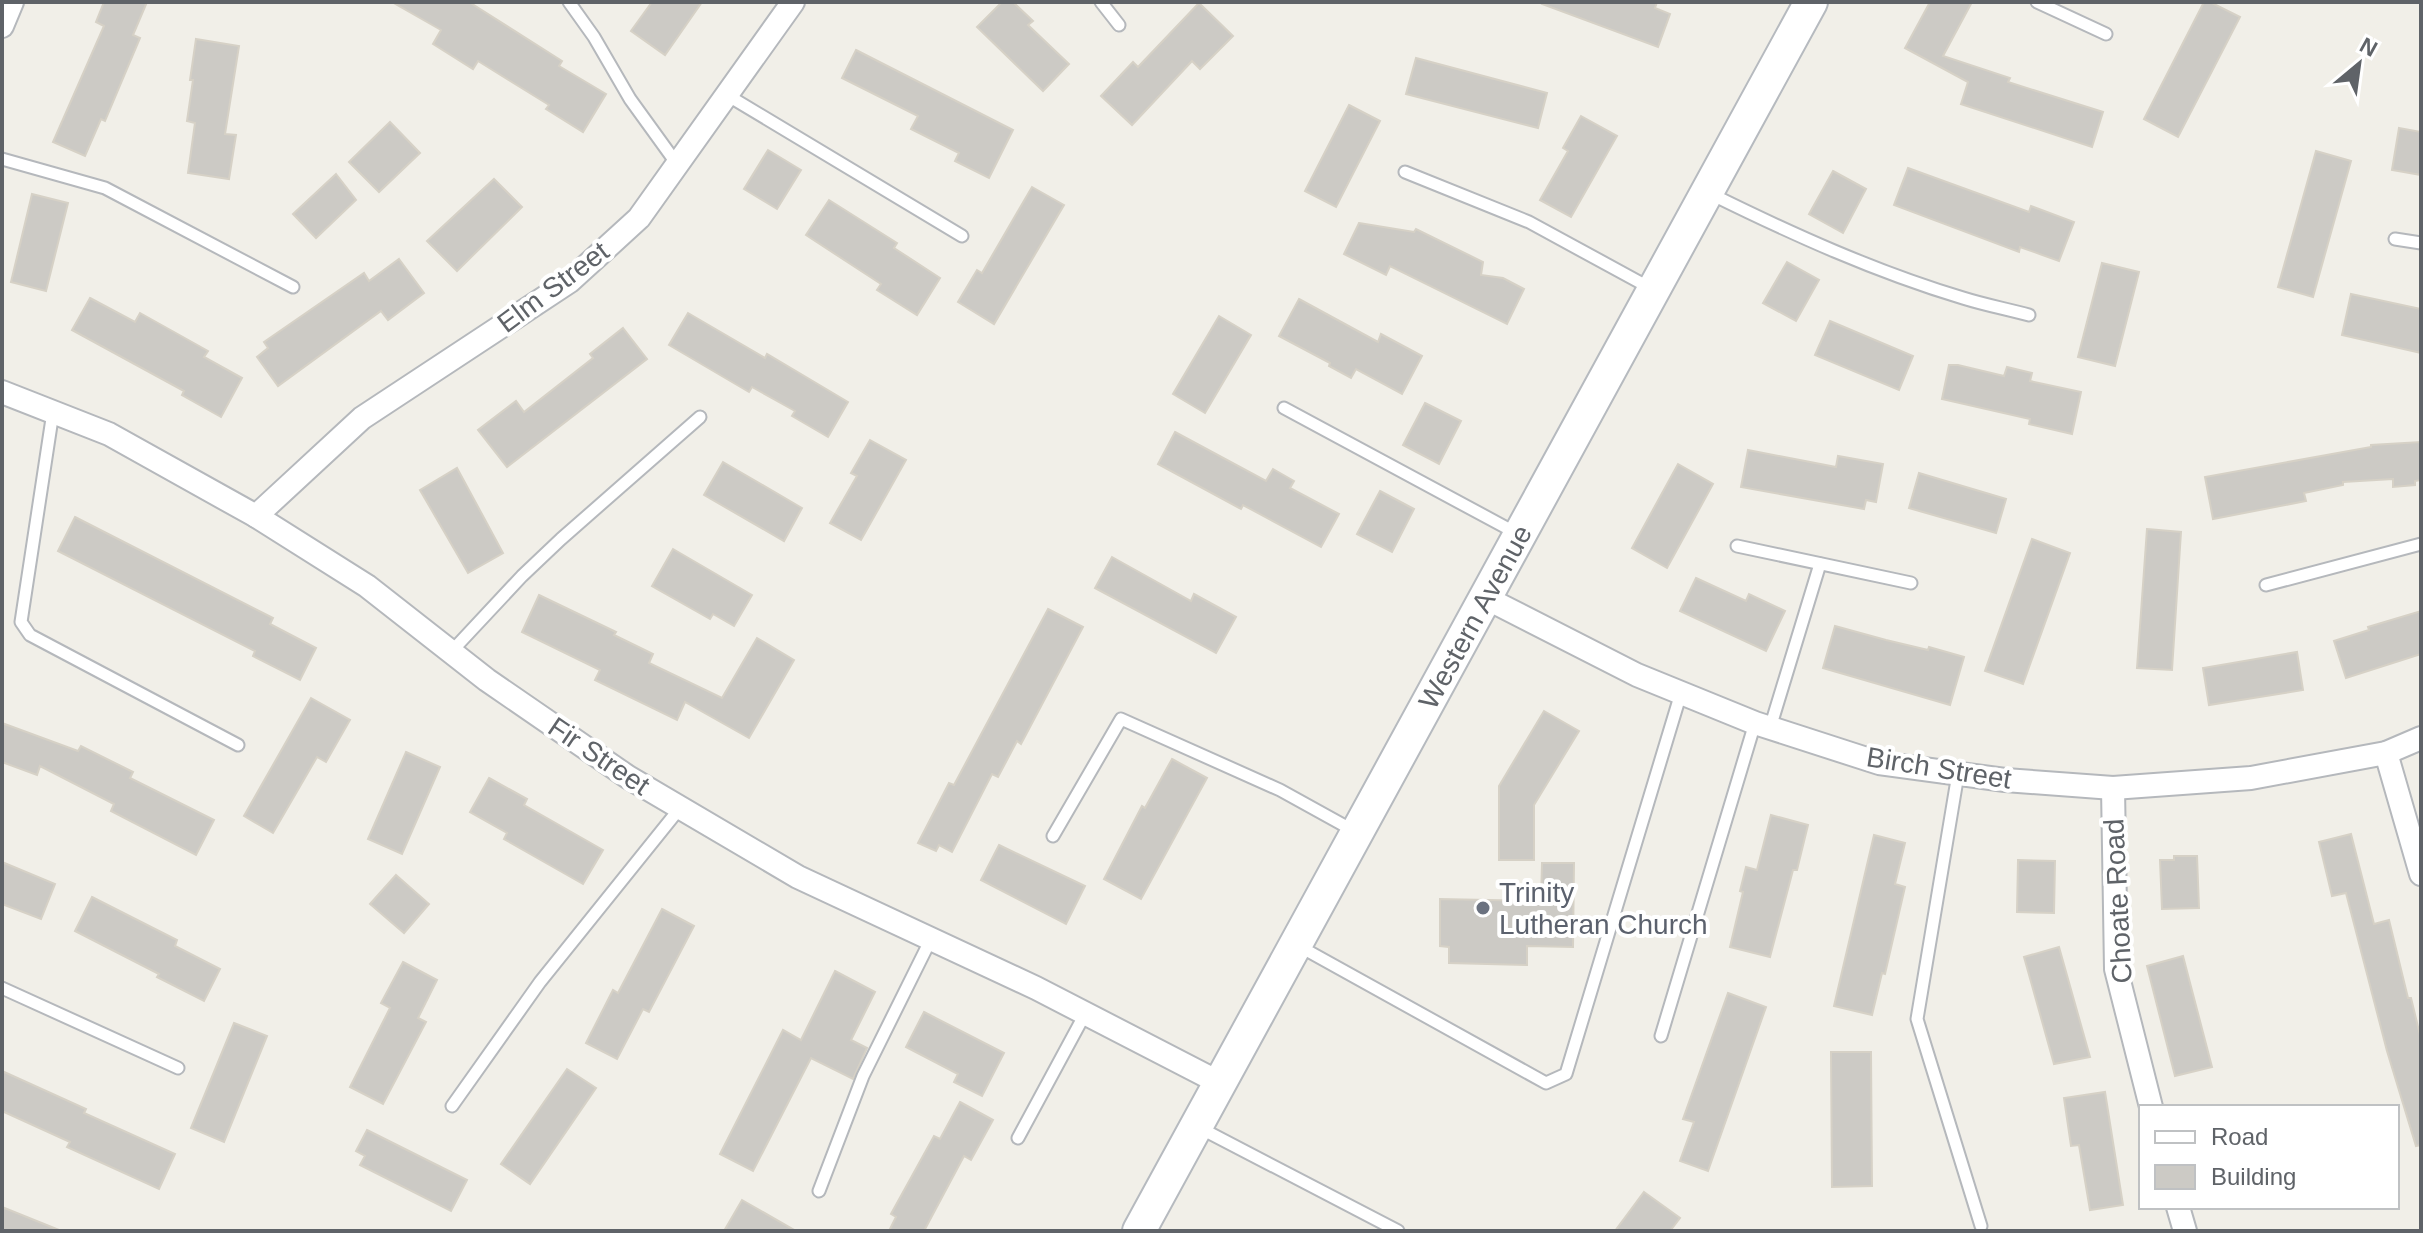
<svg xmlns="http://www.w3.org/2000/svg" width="2423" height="1233" viewBox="0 0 2423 1233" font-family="Arial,sans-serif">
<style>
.building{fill:#cccac5;stroke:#d6d1c6;stroke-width:2}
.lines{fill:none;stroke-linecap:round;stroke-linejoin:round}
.service-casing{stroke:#b5b8bc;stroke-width:15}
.minor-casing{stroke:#b5b8bc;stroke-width:26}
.secondary-casing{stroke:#b6babf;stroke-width:36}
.service{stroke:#fff;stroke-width:11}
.minor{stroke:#fff;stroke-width:22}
.secondary{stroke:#fff;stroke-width:32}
.worship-dot{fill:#6b7280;stroke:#fff;stroke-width:3}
.labels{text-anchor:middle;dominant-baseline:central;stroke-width:8;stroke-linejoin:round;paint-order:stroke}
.street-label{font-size:28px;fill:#5f6368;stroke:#fff}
.worship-label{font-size:28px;fill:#5b616d;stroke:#fff;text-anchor:start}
</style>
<rect width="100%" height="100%" fill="#f1efe8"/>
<g class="building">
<path d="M104,2H147L133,35L140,38L105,121L101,119L85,156L53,142L104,26L96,22Z"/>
<path d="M392,2H469L562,61L559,66L606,94L583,132L546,109L549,105L478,61L473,69L433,44L441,30Z"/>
<path d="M652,2H702L665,55L631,31Z"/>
<path d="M1002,2H1013L1033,21L1028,25L1069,64L1043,91L977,27Z"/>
<path d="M1543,2H1657L1655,8L1670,14L1658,47L1542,4Z"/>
<path d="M1930,2H1972L1943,56L2010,78L2008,82L2103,112L2092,147L1961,104L1968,82L1905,48Z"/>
<path d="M2204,2H2210L2240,17L2178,137L2144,119Z"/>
<path d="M1199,3L1233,36L1200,69L1192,61L1132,125L1101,96L1133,62L1138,67Z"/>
<path d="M196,39L239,46L225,134L236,135L229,179L188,173L195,123L187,121L193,80H190Z"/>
<path d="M856,50L1013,130L989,178L955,161L959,153L911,129L918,116L842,78Z"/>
<path d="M1416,58L1547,93L1538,128L1406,94Z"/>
<path d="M1349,105L1380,121L1336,207L1305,191Z"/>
<path d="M1581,116L1617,136L1571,217L1540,200L1568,151L1563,148Z"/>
<path d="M390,122L420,153L379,192L349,162Z"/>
<path d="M2399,128L2421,132V175L2392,170Z"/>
<path d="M768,150L801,170L777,209L744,189Z"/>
<path d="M2316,151L2351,161L2313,297L2278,287Z"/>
<path d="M1908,168L2029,212L2031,206L2074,222L2059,261L2020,247L2019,252L1894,205Z"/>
<path d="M1833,171L1866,189L1843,233L1809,214Z"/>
<path d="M336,174L356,200L316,238L293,214Z"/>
<path d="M494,179L522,207L457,271L427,241Z"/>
<path d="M1032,187L1064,205L994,324L958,302L977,270L982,273Z"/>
<path d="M32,194L68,203L46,291L11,282Z"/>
<path d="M829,200L897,243L894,248L940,278L917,315L877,290L881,284L806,235Z"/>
<path d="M1359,223L1414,232L1416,229L1483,262L1481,275L1503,278L1524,289L1507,324L1390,266L1386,275L1344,254Z"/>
<path d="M399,259L424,293L388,320L381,311L278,386L257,357L268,348L264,342L364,273L369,281Z"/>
<path d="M1787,262L1819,280L1796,321L1763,303Z"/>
<path d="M2102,263L2139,272L2115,366L2078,357Z"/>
<path d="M2351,294L2421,309V353L2342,335Z"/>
<path d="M90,298L135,322L140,313L208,351L204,357L242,378L221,417L182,395L184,391L72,330Z"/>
<path d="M1299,299L1378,342L1381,334L1422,356L1402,394L1356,369L1351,378L1329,366L1330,363L1279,336Z"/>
<path d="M688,313L765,358L767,354L848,402L828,437L792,416L795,411L752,387L749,392L669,345Z"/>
<path d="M1219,316L1251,335L1205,413L1173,394Z"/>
<path d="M1830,321L1913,356L1899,390L1815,355Z"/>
<path d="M623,328L647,359L507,467L478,430L516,401L524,412L593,358L590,354Z"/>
<path d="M1949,365H1958L2004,376L2007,367L2032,373L2030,381L2081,392L2072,434L2029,424L2030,419L1942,399Z"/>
<path d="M1425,403L1461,421L1439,464L1403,445Z"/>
<path d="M1175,432L1266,481L1273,469L1294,481L1290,488L1339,514L1321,547L1243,505L1241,509L1158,464Z"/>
<path d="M870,440L906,460L861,540L830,523L857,476L851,473Z"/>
<path d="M2421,442V480L2415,481V485L2393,487V479L2343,482V485L2304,493L2306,501L2213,519L2205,477L2371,447V445Z"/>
<path d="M1748,450L1836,467L1838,456L1883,464L1876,502L1866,500L1864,509L1741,487Z"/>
<path d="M723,462L802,508L784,541L704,495Z"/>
<path d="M1678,464L1713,484L1667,568L1632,548Z"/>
<path d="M457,468L503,553L468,573L420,490Z"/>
<path d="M1919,473L2006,499L1996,533L1909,508Z"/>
<path d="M1380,491L1414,509L1392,552L1357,534Z"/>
<path d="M75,517L273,618L270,624L316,648L300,680L253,656L255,651L58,551Z"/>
<path d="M2147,529L2181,532L2172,670L2137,668Z"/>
<path d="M2032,539L2070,553L2023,684L1985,671Z"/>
<path d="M673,549L752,595L734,626L713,614L710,619L652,586Z"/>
<path d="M1112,557L1191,601L1194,594L1236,617L1216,653L1095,588Z"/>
<path d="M1696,578L1746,601L1749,594L1785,611L1766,651L1680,611Z"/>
<path d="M539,595L616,632L614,635L653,654L649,663L722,698L757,638L794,660L749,738L685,702L677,720L595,680L600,670L522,632Z"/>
<path d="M1048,609L1083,627L1021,744L1017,741L998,777L992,774L952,852L939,845L936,851L918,843L949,783L954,785Z"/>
<path d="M2421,611V654L2346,678L2334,641L2369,630L2368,627Z"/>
<path d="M1835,626L1886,640L1928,650L1929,647L1964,657L1950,705L1823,668Z"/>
<path d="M2297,652L2303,690L2209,705L2203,668Z"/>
<path d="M311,698L350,720L326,762L317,757L273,833L244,816Z"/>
<path d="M1544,711L1579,731L1534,805V860H1499V786Z"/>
<path d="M2,723L78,751L81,746L133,772L130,778L214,820L196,855L111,811L114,804L40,766L37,775L2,762Z"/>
<path d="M406,752L440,767L402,854L368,839Z"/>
<path d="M1172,759L1207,778L1141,899L1104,879L1142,806L1145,808Z"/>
<path d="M489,778L527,799L524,805L603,850L583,884L504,839L507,833L470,812Z"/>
<path d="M1771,815L1808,825L1797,870H1793L1770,957L1730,947L1743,892L1740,891L1746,867L1757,870Z"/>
<path d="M2351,834L2374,924L2389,920L2408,998H2411L2421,1039V1145L2416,1146L2387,1051L2346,893L2332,896L2319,842Z"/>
<path d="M1874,835L1905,843L1895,884L1905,887L1885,974L1882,973L1872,1015L1834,1006Z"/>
<path d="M999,845L1085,886L1066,924L981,880Z"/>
<path d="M2174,856H2197L2199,908L2162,909L2160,860H2174Z"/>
<path d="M2018,860L2055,861L2054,913L2017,912Z"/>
<path d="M2,862L55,884L41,919L2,904Z"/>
<path d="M1542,863H1574L1573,947L1527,946V965L1449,963V947L1440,946V899L1541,901Z"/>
<path d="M396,875L429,904L404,933L370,904Z"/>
<path d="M92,897L177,940L175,946L220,969L204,1001L157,977L159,974L75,931Z"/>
<path d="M662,909L694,926L649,1012L643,1009L617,1059L586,1043L613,990L618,993Z"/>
<path d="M2059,947L2090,1057L2054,1064L2024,957Z"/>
<path d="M2183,956L2212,1067L2175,1076L2147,966Z"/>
<path d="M403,962L437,980L418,1018L426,1022L383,1104L350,1087L390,1008L381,1003Z"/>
<path d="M835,971L875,992L851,1040L867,1048L853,1079L811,1058L753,1171L720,1154L783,1030L801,1040Z"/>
<path d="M1728,993L1766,1007L1708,1171L1680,1161L1694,1122L1683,1119Z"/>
<path d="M924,1012L1004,1053L982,1096L954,1082L958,1074L906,1047Z"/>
<path d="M234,1023L267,1036L224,1142L191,1128Z"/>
<path d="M1831,1052H1871L1872,1186L1832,1187Z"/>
<path d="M567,1069L596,1088L530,1184L501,1164Z"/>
<path d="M2,1071L86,1109L84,1113L175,1154L159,1189L67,1147L70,1142L2,1111Z"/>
<path d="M2105,1092L2123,1205L2090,1210L2079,1145L2071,1146L2064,1098Z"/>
<path d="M960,1102L993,1120L971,1160L964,1156L924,1231H889L896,1217L891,1214L934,1136L940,1139Z"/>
<path d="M367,1130L467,1180L451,1211L360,1165L365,1156L356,1151Z"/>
<path d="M1644,1192L1680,1218L1670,1231H1615Z"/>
<path d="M742,1200L796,1231H724Z"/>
<path d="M2,1207L59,1230V1231H2Z"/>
</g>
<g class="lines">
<g class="service-casing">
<g id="service">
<path d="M569,2L594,37L630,99L677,164"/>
<path d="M1101,2L1119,25"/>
<path d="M2037,2L2106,34"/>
<path d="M727,95L962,236"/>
<path d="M2,159L105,188L293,287"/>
<path d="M1405,172L1529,222L1652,289"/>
<path d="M1711,194C1792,234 1876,272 1963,298C1985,305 2007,309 2029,315"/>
<path d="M2395,239L2421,243"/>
<path d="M1284,408L1518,534"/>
<path d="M53,412L21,622L30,635L238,745"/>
<path d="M1737,546L1911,583"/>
<path d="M2266,585L2421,544"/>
<path d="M451,652L522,576L561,539L700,417"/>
<path d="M1770,728L1820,564"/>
<path d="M1958,774L1917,1019L1981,1226"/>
<path d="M1053,836L1121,719L1280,790L1356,832"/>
<path d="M1297,945L1546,1083L1566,1074L1681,693"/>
<path d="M2,988L178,1068"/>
<path d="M1661,1036L1755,723"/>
<path d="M452,1106L540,982L680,808"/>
<path d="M1200,1128L1398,1231"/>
<path d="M1018,1138L1085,1014"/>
<path d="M819,1191L863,1076L931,939"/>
</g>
</g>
<g class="minor-casing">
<g id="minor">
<path d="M2,26L12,2"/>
<path d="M2,392L109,434L256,516L367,586L487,680L628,777L798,877L1036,988L1220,1083"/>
<path d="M256,516L362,418L570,281L639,218L793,2"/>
<path d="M1484,597L1637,675L1755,723L1879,763L2005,780L2113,788L2251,778L2386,753L2421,738"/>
<path d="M2386,753L2421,874"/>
<path d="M2113,788L2116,969L2151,1107"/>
<path d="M2178,1207L2185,1231"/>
</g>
</g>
<g class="secondary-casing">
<g id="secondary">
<path id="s1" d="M1139,1231L1811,2"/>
</g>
</g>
<use href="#service" class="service"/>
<use href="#minor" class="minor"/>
<use href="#secondary" class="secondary"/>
</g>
<circle class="worship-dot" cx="1483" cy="908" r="8"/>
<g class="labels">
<g class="street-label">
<text transform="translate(553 287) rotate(-37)">Elm Street</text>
<text stroke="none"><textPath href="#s1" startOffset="700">Western Avenue</textPath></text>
<text transform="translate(599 756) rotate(34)">Fir Street</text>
<text transform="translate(1939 768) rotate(9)">Birch Street</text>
<text transform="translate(2118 901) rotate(-93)">Choate Road</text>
</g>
<g class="worship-label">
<text x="1499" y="892">Trinity<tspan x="1499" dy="32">Lutheran Church</tspan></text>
</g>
</g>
<rect width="2423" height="1233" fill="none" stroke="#5f6368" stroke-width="8"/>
<rect x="2139" y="1105" width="260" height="104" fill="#ffffff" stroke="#bfc1c3" stroke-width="2"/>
<rect x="2155" y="1131" width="40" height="12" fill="#ffffff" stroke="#bfc1c3" stroke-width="2"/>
<text x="2211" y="1145" font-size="24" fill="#5f6368">Road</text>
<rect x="2155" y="1165" width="40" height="24" fill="#cccac5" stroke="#bfc1c3" stroke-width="2"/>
<text x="2211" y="1185" font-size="24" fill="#5f6368">Building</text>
<g transform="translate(2359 64) rotate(29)" stroke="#ffffff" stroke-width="6" paint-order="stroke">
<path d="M0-6L14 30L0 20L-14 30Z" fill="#5f6368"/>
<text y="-12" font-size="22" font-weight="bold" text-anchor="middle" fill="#5f6368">N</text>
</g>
</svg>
